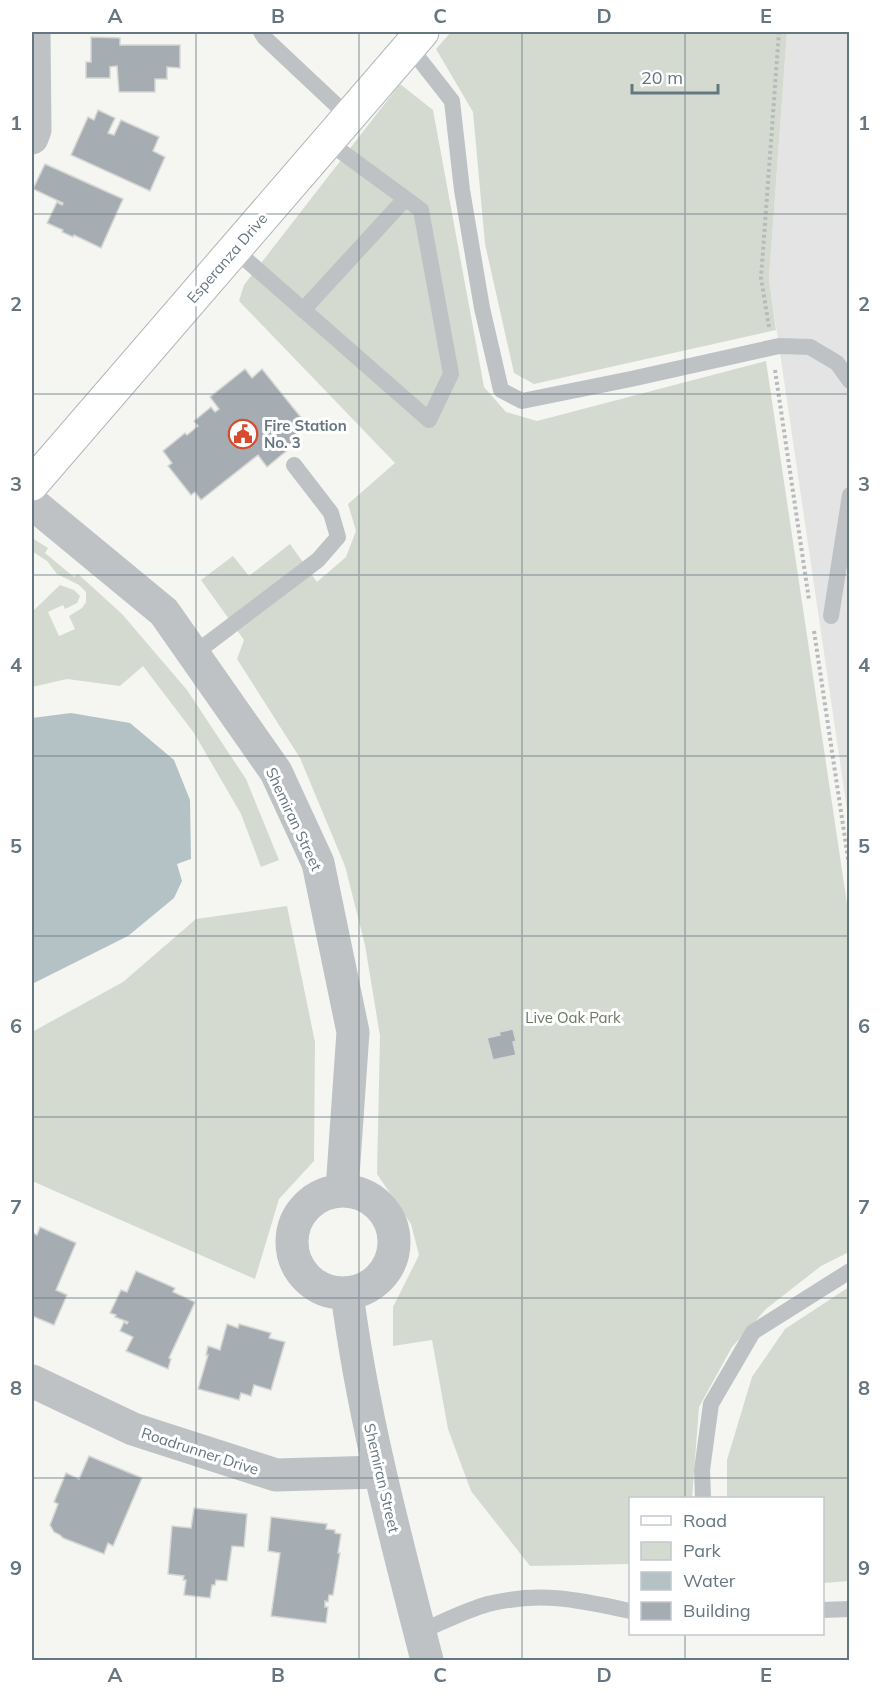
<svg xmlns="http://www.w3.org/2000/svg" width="881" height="1692" viewBox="0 0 881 1692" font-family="Mulish,sans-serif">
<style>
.built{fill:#e3e4e3}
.green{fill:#d5dad1}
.water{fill:#b5c2c5}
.building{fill:#a6adb2;stroke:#d6d6d4;stroke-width:1.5}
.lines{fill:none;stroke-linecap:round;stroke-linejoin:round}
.secondary-casing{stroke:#b1b6ba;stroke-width:35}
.path{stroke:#b8bbbd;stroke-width:4;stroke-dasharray:3 3;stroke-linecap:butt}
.lane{stroke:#bec2c5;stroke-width:16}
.street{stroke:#bec2c5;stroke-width:33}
.secondary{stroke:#fff;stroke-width:33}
.grid{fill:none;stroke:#667681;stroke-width:1.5;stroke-opacity:0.55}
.labels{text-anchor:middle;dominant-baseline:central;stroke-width:6;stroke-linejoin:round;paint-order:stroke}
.street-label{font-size:15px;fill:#667681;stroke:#fff}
.poi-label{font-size:15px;font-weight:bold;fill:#667681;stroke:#fff;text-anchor:start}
.park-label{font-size:15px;fill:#6a7864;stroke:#fff}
.neatline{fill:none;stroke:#667681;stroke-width:2}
.grid-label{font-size:20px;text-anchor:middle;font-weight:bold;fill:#667681}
</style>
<rect width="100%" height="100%" fill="#f5f5f2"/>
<path class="built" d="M787,32H849V823L769,278Z"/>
<g class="green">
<path d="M451,32H787L769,278L776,330L534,384L514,373L485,244L473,112L436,49Z"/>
<path d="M400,84L433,110L484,387L506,412L537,421L766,361L849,917V1252L821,1266L766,1309L732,1347L699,1407L692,1498H630V1564L530,1566L471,1491L448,1429L432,1340L393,1346V1307L419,1255L411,1224L377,1174L380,1036L365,945L345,866L300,758L237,659L244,640L201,580L233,556L249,576L290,544L317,582L346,557L356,531L348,504L395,463L239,301L244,285Z"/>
<path d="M32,538L48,548L45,553L74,577L78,574L122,614L187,690L246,779L279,860L261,867L241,814L194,733L143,666L120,686L67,679L32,687V612L60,585L74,590L80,596L77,603L65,609L63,605L48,612L59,636L75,629L69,616L82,608L86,602V592L79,585L57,574L47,561L32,551Z"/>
<path d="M287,906L315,1042L314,1161L279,1199L255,1279L32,1181V1032L123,982L196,919Z"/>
<path d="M849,1287V1581L823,1583L822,1498H727V1460L752,1377L785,1329Z"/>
</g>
<path class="water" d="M71,713L130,723L174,760L190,800L191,859L177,864L182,881L174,898L128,936L32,984V718Z"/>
<g class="building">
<path d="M91,37L120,38V45H180V68L167,67V79H155V92H119L117,66L110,67V78H86V62H91Z"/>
<path d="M98,110L115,118L108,133L114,135L121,120L159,137L153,151L165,157L150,191L71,155L88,117L94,120Z"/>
<path d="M45,164L123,199L101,248L74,235L73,237L62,232L63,230L47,223L57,202L62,205L63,203L33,189Z"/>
<path d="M245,369L252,378L262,369L303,420L300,422L303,425L295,431L301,439L267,467L258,455L201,500L195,492L191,495L168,466L172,463L163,451L185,433L187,435L198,426L194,421L211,407L215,412L219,409L210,397Z"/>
<path d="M513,1029L516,1041L513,1042L516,1055L493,1060L487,1038L500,1035L499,1032Z"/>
<path d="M40,1227L76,1243L56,1290L67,1295L54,1325L32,1316V1232L37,1235Z"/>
<path d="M136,1271L175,1288L173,1292L195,1302L169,1358L171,1359L168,1369L126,1351L133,1337L120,1331L124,1322L127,1324L128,1322L115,1317L116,1315L110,1313L121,1290L127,1292Z"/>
<path d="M227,1324L238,1328L239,1324L271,1333L269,1338L285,1342L271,1390L254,1385L251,1396L241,1393L239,1400L198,1389L208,1355H206L208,1346L220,1350Z"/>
<path d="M89,1456L142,1478L113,1546L108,1543L104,1554L63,1538L60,1535L54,1532L50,1525L58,1504L54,1502L66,1473L79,1479Z"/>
<path d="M194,1508L247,1514L244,1547L232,1546L227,1581L216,1580L215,1585H212L210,1598L184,1595L186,1580H183L184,1576L168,1574L172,1526L191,1528Z"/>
<path d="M271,1517L327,1524L326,1529L335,1530V1533L341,1534L338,1553H340L333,1595H329L328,1602L325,1601V1607H328L326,1623L271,1616L280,1553L268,1551Z"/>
</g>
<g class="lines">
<g class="secondary-casing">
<path id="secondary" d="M32,484L422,32"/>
</g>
<g class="path">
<path d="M769,327L761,278L779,32"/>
<path d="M775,370L809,600"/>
<path d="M814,631L850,872"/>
</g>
<g class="lane">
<path d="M261,32L265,38L349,117"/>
<path d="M409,46L452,101L462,190L482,308L501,390L522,401L631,379L779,346L810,347L837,363L850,381"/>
<path d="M234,249L429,420L451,374L421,210L327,141"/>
<path d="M303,310L405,199"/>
<path d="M831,616L850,495"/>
<path d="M194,654L318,560L338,537L331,513L294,465"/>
<path d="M703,1498L702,1470L711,1404L753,1332L850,1271"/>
<path d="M822,1610L850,1609"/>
<path d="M419,1632C441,1623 466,1610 488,1604C541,1591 579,1600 630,1611"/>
</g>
<g class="street">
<path d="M32,138L35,130L34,32"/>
<path d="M32,503L164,612L276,772L318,863L353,1032L342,1190"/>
<circle cx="343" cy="1242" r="51"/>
<path d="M347,1293C363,1418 396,1539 427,1660"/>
<path d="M32,1381L133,1429L276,1475L379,1472"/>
</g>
<use href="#secondary" class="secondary"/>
</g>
<path class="grid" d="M196,32V1660M359,32V1660M522,32V1660M685,32V1498M32,214H850M32,394H850M32,575H850M32,756H850M32,936H850M32,1117H850M32,1298H850M32,1478H850M685,1634V1660"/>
<defs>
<g id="civic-ring" transform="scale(1.5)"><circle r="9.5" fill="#fff" stroke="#d74c2f" stroke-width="1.5"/><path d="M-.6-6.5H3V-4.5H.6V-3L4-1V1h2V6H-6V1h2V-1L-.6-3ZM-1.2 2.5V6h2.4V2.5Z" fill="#d74c2f"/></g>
</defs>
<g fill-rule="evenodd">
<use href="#civic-ring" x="243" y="434"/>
</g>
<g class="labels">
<g class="street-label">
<text transform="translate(227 258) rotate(-49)">Esperanza Drive</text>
<text transform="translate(294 819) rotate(65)">Shemiran Street</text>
<text transform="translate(200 1451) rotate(18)">Roadrunner Drive</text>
<text transform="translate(382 1478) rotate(77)">Shemiran Street</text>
</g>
<g class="poi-label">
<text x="264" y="425">Fire Station<tspan x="264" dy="17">No. 3</tspan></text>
</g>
<g class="park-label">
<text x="573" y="1017">Live Oak Park</text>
</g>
</g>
<rect width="881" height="1692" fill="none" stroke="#ffffff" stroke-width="66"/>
<rect x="629" y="1497" width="195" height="138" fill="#ffffff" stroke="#c2c8cd" stroke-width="1.5"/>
<rect x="641" y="1516" width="30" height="9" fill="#ffffff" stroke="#c2c8cd" stroke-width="1.5"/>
<text x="683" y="1527" font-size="18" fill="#667681">Road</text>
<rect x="641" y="1542" width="30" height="18" fill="#d5dad1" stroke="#c2c8cd" stroke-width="1.5"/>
<text x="683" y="1557" font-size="18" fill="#667681">Park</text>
<rect x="641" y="1572" width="30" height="18" fill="#b5c2c5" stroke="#c2c8cd" stroke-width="1.5"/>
<text x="683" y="1587" font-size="18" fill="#667681">Water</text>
<rect x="641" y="1602" width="30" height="18" fill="#a6adb2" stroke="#c2c8cd" stroke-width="1.5"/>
<text x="683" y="1617" font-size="18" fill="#667681">Building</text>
<path d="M632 84v9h86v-9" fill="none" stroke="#667681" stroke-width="3"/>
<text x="641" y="84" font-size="18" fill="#667681" stroke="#ffffff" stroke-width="4.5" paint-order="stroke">20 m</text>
<rect x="33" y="33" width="815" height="1626" class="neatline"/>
<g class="grid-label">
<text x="115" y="23">A</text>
<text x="278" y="23">B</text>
<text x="440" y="23">C</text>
<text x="604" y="23">D</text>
<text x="766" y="23">E</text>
<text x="16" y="130">1</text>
<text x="864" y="130">1</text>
<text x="16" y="311">2</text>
<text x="864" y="311">2</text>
<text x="16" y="491">3</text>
<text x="864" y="491">3</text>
<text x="16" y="672">4</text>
<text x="864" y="672">4</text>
<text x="16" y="853">5</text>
<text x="864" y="853">5</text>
<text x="16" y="1033">6</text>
<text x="864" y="1033">6</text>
<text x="16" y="1214">7</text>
<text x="864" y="1214">7</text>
<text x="16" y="1395">8</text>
<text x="864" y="1395">8</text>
<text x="16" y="1575">9</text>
<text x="864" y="1575">9</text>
<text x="115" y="1682">A</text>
<text x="278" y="1682">B</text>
<text x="440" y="1682">C</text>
<text x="604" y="1682">D</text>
<text x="766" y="1682">E</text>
</g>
</svg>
